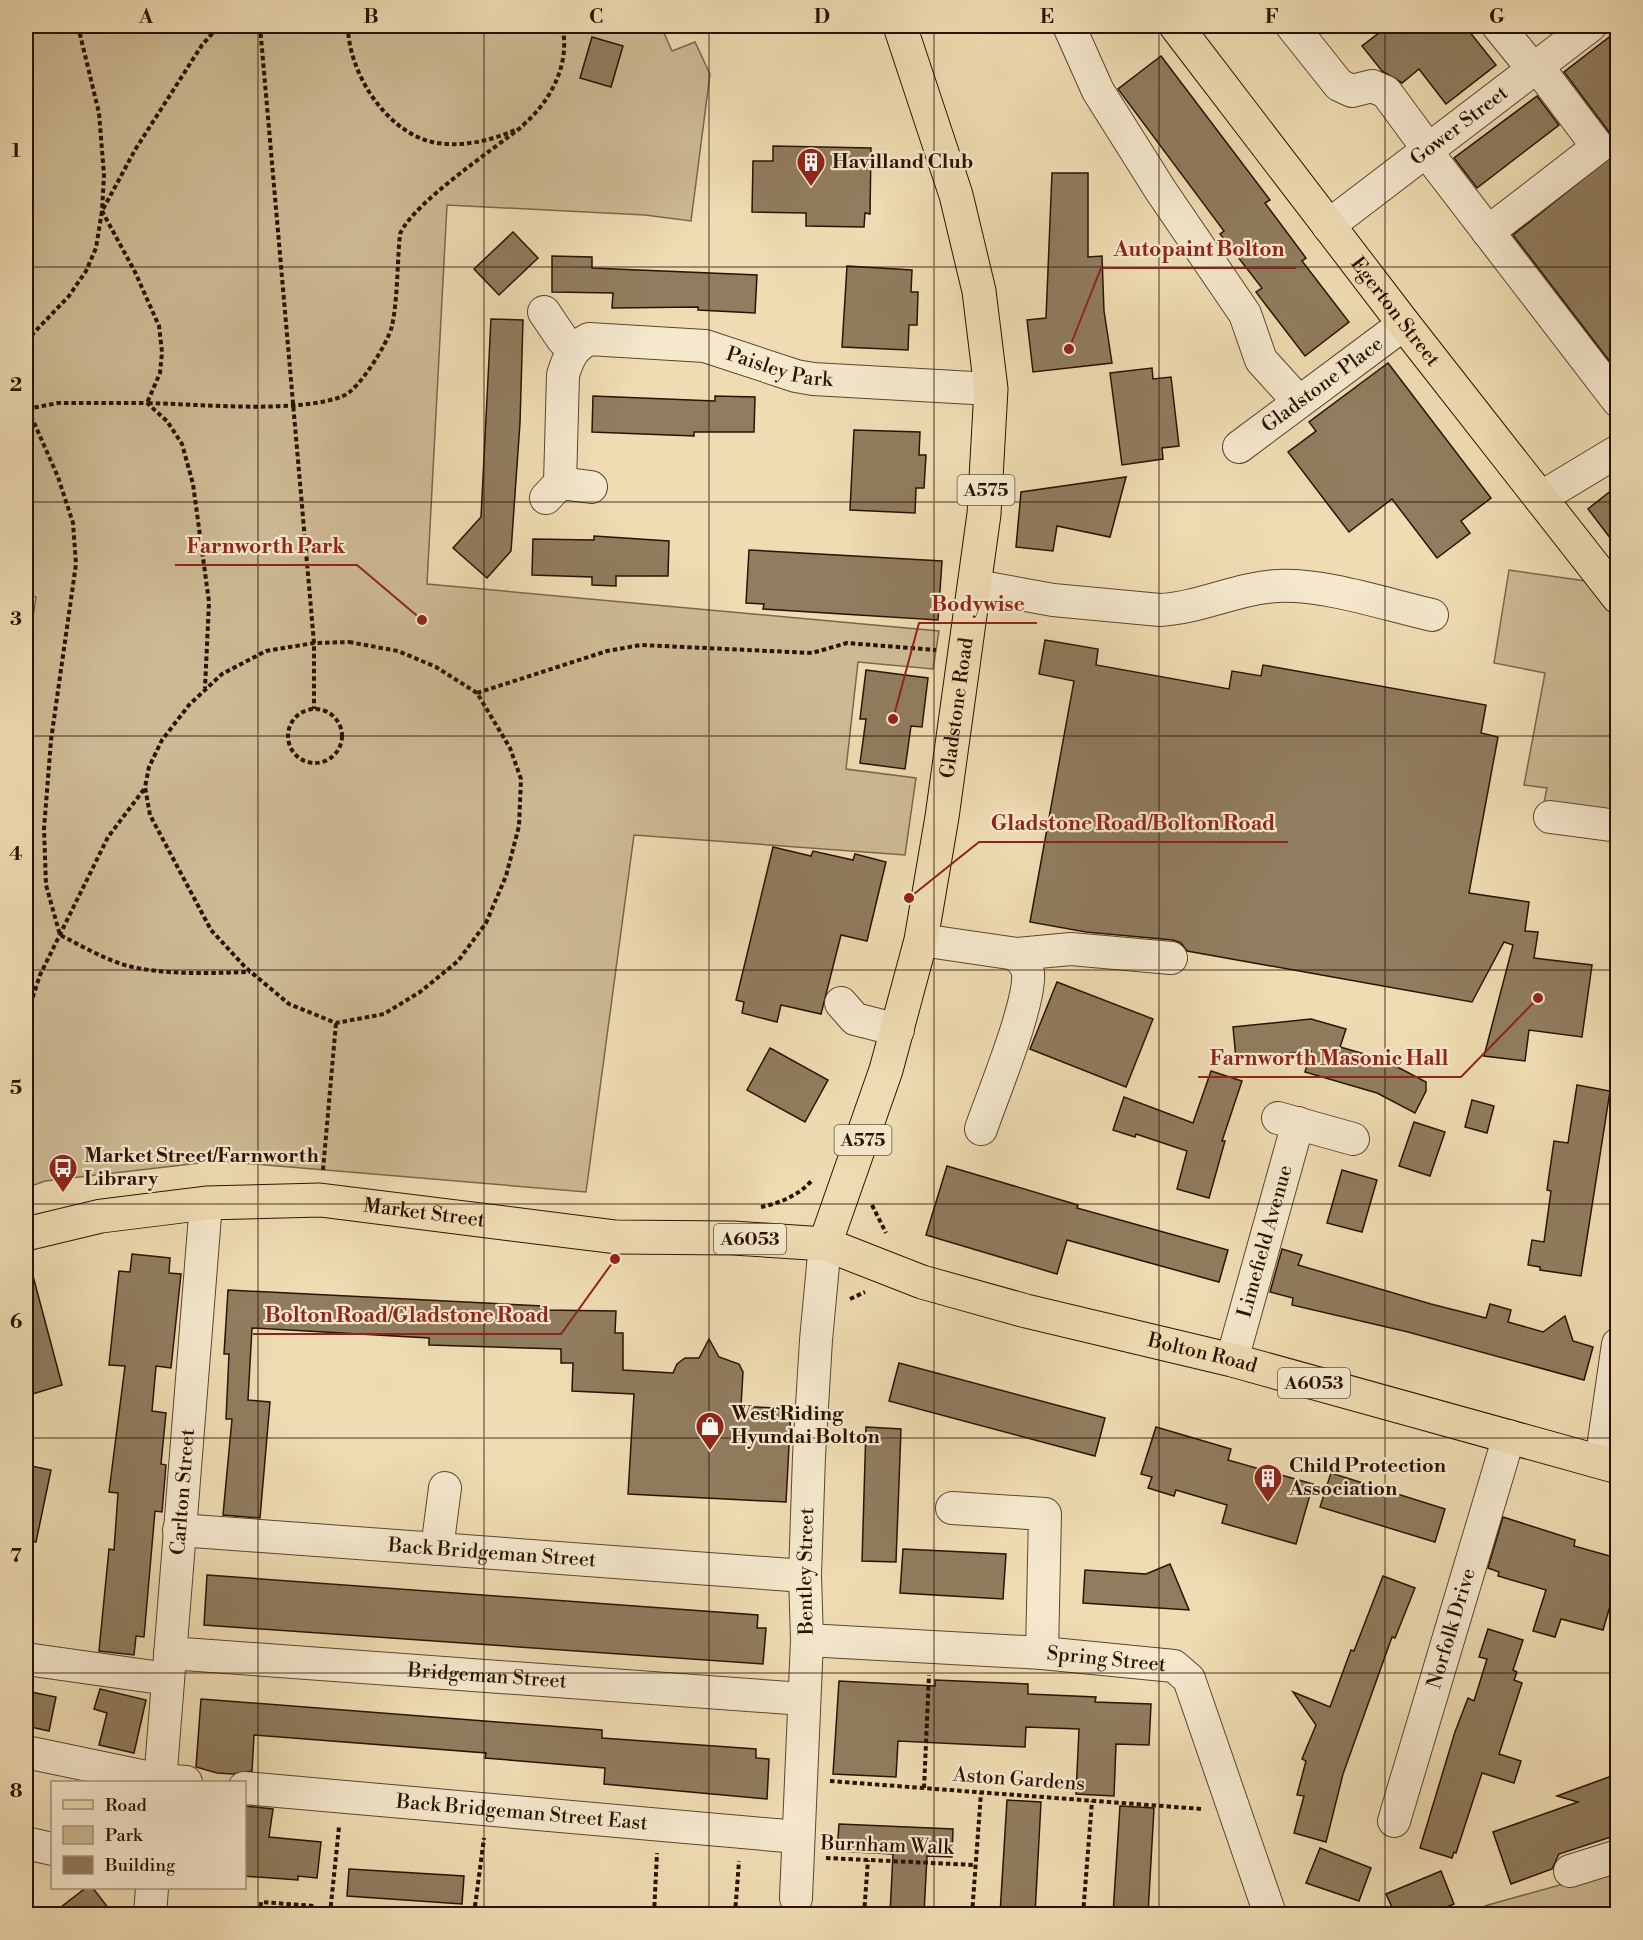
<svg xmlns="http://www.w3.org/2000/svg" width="1643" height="1940" viewBox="0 0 1643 1940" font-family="'Libre Bodoni',serif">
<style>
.green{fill:#cdba94;stroke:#7b664c;stroke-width:1.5}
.building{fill:#907c5e;stroke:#291303;stroke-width:1.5}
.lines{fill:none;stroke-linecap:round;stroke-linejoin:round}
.minor-casing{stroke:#5a452f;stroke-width:34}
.major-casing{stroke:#291303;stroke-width:35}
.path{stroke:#291303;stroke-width:4;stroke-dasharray:4.5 3;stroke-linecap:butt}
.minor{stroke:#f5e8cd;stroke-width:32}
.major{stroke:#efdcb2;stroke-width:33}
.grid{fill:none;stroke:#291303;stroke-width:1.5;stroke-opacity:0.55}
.labels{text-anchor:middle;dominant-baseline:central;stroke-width:4.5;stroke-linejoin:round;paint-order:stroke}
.shield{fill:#f5e8cd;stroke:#665340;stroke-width:1.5}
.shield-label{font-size:18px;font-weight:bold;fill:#291303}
.street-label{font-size:20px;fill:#291303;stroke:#f5e8cd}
.poi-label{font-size:20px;font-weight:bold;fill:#291303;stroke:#f5e8cd;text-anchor:start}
.leader{fill:none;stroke:#8f2418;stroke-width:2}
.callout-dot{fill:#8f2418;stroke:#f5e8cd;stroke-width:2}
.callout-label{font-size:21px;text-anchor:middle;font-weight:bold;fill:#8f2418;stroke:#f5e8cd;stroke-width:4.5;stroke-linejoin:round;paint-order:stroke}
.neatline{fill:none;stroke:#291303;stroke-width:2}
.grid-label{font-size:20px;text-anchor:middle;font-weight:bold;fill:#291303}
</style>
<rect width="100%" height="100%" fill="#efdcb2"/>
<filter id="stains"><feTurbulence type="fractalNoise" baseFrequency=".00333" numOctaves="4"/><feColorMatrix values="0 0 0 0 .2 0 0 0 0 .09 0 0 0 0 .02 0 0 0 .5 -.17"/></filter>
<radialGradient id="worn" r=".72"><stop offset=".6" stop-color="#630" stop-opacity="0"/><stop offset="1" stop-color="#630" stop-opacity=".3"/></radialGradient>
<g class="green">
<path d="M26,26H661L672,51L695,42L710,74L691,221L645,215L447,205L427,584L939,631L933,669L858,662L846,769L916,778L905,855L634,835L586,1192L217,1161L45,1181L26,1188V663L36,597L26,595Z"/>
<path d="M1509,570L1586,581L1617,621V810L1544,802L1547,788L1524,785L1545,673L1494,663Z"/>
<path d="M1617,1869V1914H1465L1488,1905Z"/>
</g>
<g class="building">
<path d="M1388,26H1465L1496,65L1446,104L1419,69L1402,83L1382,71L1362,46Z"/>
<path d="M1617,31V371L1513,235L1614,154L1616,145L1612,136L1564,72Z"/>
<path d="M592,37L623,46L611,87L580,78Z"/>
<path d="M1161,56L1270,200L1265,203L1306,258L1302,261L1349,322L1305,356L1256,292L1262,288L1220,234L1224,231L1118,89Z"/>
<path d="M1537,96L1559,125L1477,188L1454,158Z"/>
<path d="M773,146L871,148L870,214L865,213L864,227L806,226V213L752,212L753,161H773Z"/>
<path d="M1052,173H1088V257L1102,256L1104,311L1112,363L1033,372L1027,320L1046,318Z"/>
<path d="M513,232L538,258L499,295L474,269Z"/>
<path d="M552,256L592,257V268L757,275L755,313L698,310V307L612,308L613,293L552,292Z"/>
<path d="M847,266L912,270L911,292H918L917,325H909L908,350L842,347Z"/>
<path d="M491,319L523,320L520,423L511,551L487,578L453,548L481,517Z"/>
<path d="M1388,363L1491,498L1461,521L1470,533L1437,558L1392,499L1349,532L1288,452L1316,431L1309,422Z"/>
<path d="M1152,368L1153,379L1171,377L1179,446L1162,448L1163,459L1122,465L1110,373Z"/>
<path d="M593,396L715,401V396L755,397L754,432H694V436L592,432Z"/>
<path d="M854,430L920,432L919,455H926L924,488H916L915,513L850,510Z"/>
<path d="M1126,477L1110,537L1057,526L1053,551L1016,547L1021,492Z"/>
<path d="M1617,486V547L1588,509Z"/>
<path d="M594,536L669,541L668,576H616V586L592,585V577L532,575L533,539L594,540Z"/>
<path d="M749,550L942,561L938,620L763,609L764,604L746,603Z"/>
<path d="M1045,640L1098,649L1096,665L1229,689L1232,671L1261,676L1263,665L1486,705L1481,733L1498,737L1469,893L1529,902L1525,931L1538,932L1534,958L1592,965L1582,1037L1529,1030L1525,1061L1484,1056L1513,945L1504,942L1472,1002L1187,951L1181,943L1173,940L1086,932L1030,922L1074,681L1039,674Z"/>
<path d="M866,670L928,678L922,727L911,726L905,769L860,763L866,719H860Z"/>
<path d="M773,847L811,856L813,851L853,860L855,854L886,862L867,941L841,935L821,1014L781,1005L777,1022L742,1013L744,1002L736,1000Z"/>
<path d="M1057,982L1153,1019L1126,1087L1030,1049Z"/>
<path d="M1311,1019L1346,1029L1340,1047L1382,1059L1426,1082V1091L1415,1113L1377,1093L1305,1072L1311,1051L1236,1059L1233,1027Z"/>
<path d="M770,1048L828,1080L805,1122L747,1090Z"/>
<path d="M1211,1071L1242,1081L1222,1141H1225L1209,1198L1177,1189L1187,1151L1136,1134L1135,1137L1113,1130L1124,1097L1193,1123Z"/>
<path d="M1577,1085L1610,1091L1581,1276L1540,1270V1267L1528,1265L1532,1240L1544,1242L1551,1191L1547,1190L1554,1141L1568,1143Z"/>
<path d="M1472,1100L1494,1106L1487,1133L1465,1127Z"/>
<path d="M1414,1122L1445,1132L1430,1176L1399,1166Z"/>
<path d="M947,1166L1078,1205L1077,1208L1228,1250L1219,1282L1067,1240L1057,1274L926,1235Z"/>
<path d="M1342,1170L1377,1180L1362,1232L1327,1223Z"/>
<path d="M1282,1249L1302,1255L1298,1265L1431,1304L1486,1318L1490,1304L1511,1310L1508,1322L1543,1332L1565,1316L1573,1341L1593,1347L1584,1380L1408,1332L1292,1305L1293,1298L1270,1292Z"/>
<path d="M132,1254L170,1258L169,1273L181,1274L171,1368L156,1366L152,1411L166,1413L161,1464L166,1465L162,1512L155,1511L144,1637L136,1636L134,1655L99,1651L109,1549L114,1550L118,1493L109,1492L125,1366L109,1365L119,1271L130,1272Z"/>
<path d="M33,1276L62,1385L26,1396V1277Z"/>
<path d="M228,1290L542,1306V1310L616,1311L615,1333H623V1370L673,1373L677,1364L685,1358H699L709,1339L719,1357L739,1364L743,1372L741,1406L791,1409L786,1502L628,1494L634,1394L572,1391L573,1363H561V1349L429,1345V1338L252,1328L248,1400L270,1402L260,1518L223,1515L232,1419H226L229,1354H224Z"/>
<path d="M899,1363L1105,1418L1095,1456L889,1401Z"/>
<path d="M866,1427L901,1429L896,1562L862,1561Z"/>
<path d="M1156,1427L1231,1449L1228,1460L1313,1484L1296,1544L1222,1523L1227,1505L1176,1490L1174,1496L1148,1488L1152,1477L1141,1474Z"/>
<path d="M26,1465L51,1470L36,1542L26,1541Z"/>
<path d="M1331,1473L1445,1509L1435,1542L1320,1507Z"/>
<path d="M1503,1517L1575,1540L1574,1546L1617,1558V1600L1612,1599L1603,1630L1561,1619L1555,1637L1533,1631L1546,1590L1498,1576L1499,1572L1488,1568Z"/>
<path d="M903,1549L1006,1554L1003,1599L900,1593Z"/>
<path d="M1170,1564L1189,1610L1083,1603L1085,1570L1146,1574Z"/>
<path d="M207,1575L758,1615L757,1628H766L763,1664L204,1625Z"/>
<path d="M1383,1576L1415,1588L1395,1638L1392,1637L1343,1774L1326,1842L1294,1833L1304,1796L1297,1795L1306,1761L1302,1759L1316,1725L1293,1692L1330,1707L1351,1650L1354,1651Z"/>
<path d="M1488,1629L1523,1640L1513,1670L1517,1672L1514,1680L1522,1683L1499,1754L1521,1761L1514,1783L1482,1773L1456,1853L1454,1852L1452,1858L1420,1848L1455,1732L1468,1698L1474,1701L1487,1659L1479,1657Z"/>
<path d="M935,1680L1028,1684V1694L1096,1697L1095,1702L1151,1704L1149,1745L1116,1744L1114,1796L1076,1794L1079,1729L1026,1727L1025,1747L898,1741L896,1777L833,1774L839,1681L935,1686Z"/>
<path d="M100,1689L146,1700L134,1753L99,1745L107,1713L94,1709Z"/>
<path d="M26,1691L56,1697L49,1731L26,1726Z"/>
<path d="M201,1699L602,1730V1738L756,1749V1758L769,1759L767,1799L604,1784L605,1768L485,1758L486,1753L254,1735L252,1771L233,1774L217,1773L196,1767Z"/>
<path d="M1617,1774V1835L1559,1854L1552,1869L1511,1884L1493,1832L1578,1802L1557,1796Z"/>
<path d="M1007,1800L1041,1802L1035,1914H1000Z"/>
<path d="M244,1806L273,1809L269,1837L321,1842L317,1878L298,1876V1880L244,1876Z"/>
<path d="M1120,1806L1154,1808L1148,1914H1113Z"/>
<path d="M839,1824L953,1829L952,1857L927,1856L924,1914H890L893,1854L837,1851Z"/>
<path d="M1320,1848L1371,1868L1359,1901L1306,1883Z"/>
<path d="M349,1869L464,1876L462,1904L347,1896Z"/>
<path d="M1441,1871L1454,1904L1430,1914H1395L1386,1894Z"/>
<path d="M87,1887H92L113,1914H52Z"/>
</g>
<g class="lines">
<g class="minor-casing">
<g id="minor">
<path d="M1069,26L1098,91L1161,191L1245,314L1261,360L1299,402"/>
<path d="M1292,26L1339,85L1352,91L1372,86L1386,92L1428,149"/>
<path d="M1498,26L1533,69"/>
<path d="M1426,151L1618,401"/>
<path id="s1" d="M1328,226L1590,26"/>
<path d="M1488,232L1598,147L1537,66"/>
<path d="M544,312L563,340L574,350"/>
<path id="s2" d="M1239,447L1404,324"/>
<path id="s3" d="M560,483L563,375C568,358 573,347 589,339L705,346L796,376L813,379L991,389"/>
<path d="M546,498L560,483L591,487"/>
<path d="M1540,498L1618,451"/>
<path d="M976,586L1053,600L1160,610C1200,608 1237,588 1278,586C1326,584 1384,604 1432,615"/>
<path d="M1550,817L1618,826"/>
<path d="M921,940L1016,954C1021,960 1027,965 1028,973C1031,1003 992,1097 981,1129"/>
<path d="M1016,954L1071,949L1171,958"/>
<path d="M841,1003L855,1019L898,1030"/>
<path d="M1278,1118L1353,1139"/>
<path id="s4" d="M1232,1360L1298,1123"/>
<path d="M1601,1462L1618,1344"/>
<path d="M952,1508L1045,1514L1042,1653"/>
<path id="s5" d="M179,1530L805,1576"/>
<path d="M437,1549L445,1488"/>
<path id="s6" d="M807,1640L1042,1653L1174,1666L1189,1679L1270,1914"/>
<path id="s7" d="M170,1653L803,1699"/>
<path d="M26,1659L168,1679"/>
<path d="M26,1752L160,1780L186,1782"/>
<path id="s8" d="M160,1782L206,1203"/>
<path id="s9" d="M244,1788L798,1837"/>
<path id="s10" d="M1394,1821L1509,1436"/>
<path d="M26,1843L52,1849"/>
<path d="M1570,1871L1618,1856"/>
<path id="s11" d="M796,1898L807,1640L805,1576L809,1456L816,1340L825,1244"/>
<path d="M150,1914L152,1888"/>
</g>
</g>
<g class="major-casing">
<g id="major">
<path id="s12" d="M1176,26L1404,324L1618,597"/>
<path id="s13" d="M26,1234L101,1216L206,1203L320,1200L616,1237L733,1238L825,1244L922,1282L1026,1311L1232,1360L1618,1467"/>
<path id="s14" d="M825,1244L886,1070L921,940L942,817L984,514L991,389L979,291L956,195L900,26"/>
</g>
</g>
<g class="path">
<path d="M78,26L99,113L104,175L102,211L135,272L159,326L162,352L160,373L147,403C197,404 299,414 343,396C359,390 388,343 392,326C398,297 397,264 400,234C413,203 494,149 524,125"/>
<path d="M260,26L314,643V709"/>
<path d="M348,26C348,71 385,131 432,142C459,148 492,141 517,129"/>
<path d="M523,125C551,101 571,63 562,26"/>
<path d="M26,341L69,296L86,271L96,248L102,211L135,150L202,45L219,26"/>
<path d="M27,409L58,403H147L167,421L182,444L193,484L209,602L205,688"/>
<path d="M28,409L58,477L73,523L76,564L51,740L44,829L46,885L60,935C84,947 110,963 137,968C174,975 212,973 250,972"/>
<path d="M349,642L398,651L436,667L477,693L510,748L521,779L519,826L506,876L486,923L458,961L420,992L384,1014L336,1023L289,1004L245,967L211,930L150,815L145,787L149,767L162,740L189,705L222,674L266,651L314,643Z"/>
<path d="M477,693L607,651L641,645L812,653L847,643L936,650"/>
<circle cx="315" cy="736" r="27"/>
<path d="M26,1078L31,1055L26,1018L40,975L108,837L145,788"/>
<path d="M323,1170L336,1023"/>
<path d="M872,1205L886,1233"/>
<path d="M761,1207C780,1203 800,1195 813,1179"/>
<path d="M850,1299L865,1292"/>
<path d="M830,1781L1202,1809"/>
<path d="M924,1788L929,1675"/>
<path d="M826,1858L975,1865"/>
<path d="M260,1914L261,1902L315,1906L314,1913L328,1914"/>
<path d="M330,1914L339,1827"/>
<path d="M474,1914L484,1838"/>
<path d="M654,1914L657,1853"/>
<path d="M735,1914L739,1861"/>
<path d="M864,1914L868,1860"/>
<path d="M972,1914L981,1793"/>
<path d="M1083,1914L1092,1801"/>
</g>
<use href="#minor" class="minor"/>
<use href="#major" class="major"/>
</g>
<path class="grid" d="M258,26V1914M484,26V1914M709,26V1914M934,26V1914M1159,26V1914M1385,26V1914M26,267H1618M26,502H1618M26,736H1618M26,970H1618M26,1204H1618M26,1438H1618M26,1673H1618"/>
<defs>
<g id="building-pin" transform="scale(1.5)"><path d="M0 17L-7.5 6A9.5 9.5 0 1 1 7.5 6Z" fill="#8f2418" stroke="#f5e8cd"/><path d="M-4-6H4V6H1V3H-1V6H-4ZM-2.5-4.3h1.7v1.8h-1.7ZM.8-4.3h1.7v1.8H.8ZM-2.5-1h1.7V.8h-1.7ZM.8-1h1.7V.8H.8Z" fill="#fff"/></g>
<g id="bus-pin" transform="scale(1.5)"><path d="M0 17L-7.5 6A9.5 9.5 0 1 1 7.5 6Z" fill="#8f2418" stroke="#f5e8cd"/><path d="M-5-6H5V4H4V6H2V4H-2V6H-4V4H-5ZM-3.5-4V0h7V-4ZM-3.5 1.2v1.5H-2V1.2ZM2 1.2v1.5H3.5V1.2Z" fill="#fff"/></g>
<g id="shop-pin" transform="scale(1.5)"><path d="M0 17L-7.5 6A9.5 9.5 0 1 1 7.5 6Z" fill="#8f2418" stroke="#f5e8cd"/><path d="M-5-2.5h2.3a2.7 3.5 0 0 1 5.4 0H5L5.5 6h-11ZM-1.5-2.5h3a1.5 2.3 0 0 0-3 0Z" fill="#fff"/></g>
</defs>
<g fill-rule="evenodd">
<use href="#building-pin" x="811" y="162"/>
<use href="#bus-pin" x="63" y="1168"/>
<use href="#shop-pin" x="710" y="1426"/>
<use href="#building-pin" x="1268" y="1478"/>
</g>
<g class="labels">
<g class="shield">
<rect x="957.5" y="475" width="57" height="30" rx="4.5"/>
<rect x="834.5" y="1125" width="57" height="30" rx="4.5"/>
<rect x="714" y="1224" width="72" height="30" rx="4.5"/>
<rect x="1278" y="1368" width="72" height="30" rx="4.5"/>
</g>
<g class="shield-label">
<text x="986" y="490">A575</text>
<text x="863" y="1140">A575</text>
<text x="750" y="1239">A6053</text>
<text x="1314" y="1383">A6053</text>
</g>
<g class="street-label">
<text stroke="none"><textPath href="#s1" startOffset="165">Gower Street</textPath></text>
<text stroke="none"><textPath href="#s12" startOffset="360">Egerton Street</textPath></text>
<text stroke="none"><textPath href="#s3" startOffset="348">Paisley Park</textPath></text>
<text stroke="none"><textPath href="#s2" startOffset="104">Gladstone Place</textPath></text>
<text stroke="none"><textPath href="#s14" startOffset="554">Gladstone Road</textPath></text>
<text stroke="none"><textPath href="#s13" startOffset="402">Market Street</textPath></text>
<text stroke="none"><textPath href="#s4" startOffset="123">Limefield Avenue</textPath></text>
<text stroke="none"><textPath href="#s13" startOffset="1198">Bolton Road</textPath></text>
<text stroke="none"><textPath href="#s8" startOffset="291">Carlton Street</textPath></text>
<text stroke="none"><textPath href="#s5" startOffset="314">Back Bridgeman Street</textPath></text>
<text stroke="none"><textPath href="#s11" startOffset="327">Bentley Street</textPath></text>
<text stroke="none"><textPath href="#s10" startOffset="201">Norfolk Drive</textPath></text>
<text stroke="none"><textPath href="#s6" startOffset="300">Spring Street</textPath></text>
<text stroke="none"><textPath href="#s7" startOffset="318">Bridgeman Street</textPath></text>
<text transform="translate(1019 1780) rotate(4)">Aston Gardens</text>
<text stroke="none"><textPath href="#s9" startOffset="279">Back Bridgeman Street East</textPath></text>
<text transform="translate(887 1846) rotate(2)">Burnham Walk</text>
</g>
<g class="poi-label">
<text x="832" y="162">Havilland Club</text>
<text x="84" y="1156">Market Street/Farnworth<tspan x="84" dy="23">Library</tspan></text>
<text x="731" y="1414">West Riding<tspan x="731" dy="23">Hyundai Bolton</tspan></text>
<text x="1289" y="1466">Child Protection<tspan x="1289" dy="23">Association</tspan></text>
</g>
</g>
<path class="leader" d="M1069 349L1101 268H1296M422 620L357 565H175M893 719L919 623H1037M909 898L979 842H1288M1538 998L1461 1077H1198M615 1259L561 1334H253"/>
<g class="callout-dot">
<circle cx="1069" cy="349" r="6"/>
<circle cx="422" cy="620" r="6"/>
<circle cx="893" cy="719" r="6"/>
<circle cx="909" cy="898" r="6"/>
<circle cx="1538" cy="998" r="6"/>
<circle cx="615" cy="1259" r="6"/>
</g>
<g class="callout-label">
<text x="1199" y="256">Autopaint Bolton</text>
<text x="266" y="553">Farnworth Park</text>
<text x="978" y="611">Bodywise</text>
<text x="1133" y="830">Gladstone Road/Bolton Road</text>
<text x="1329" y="1065">Farnworth Masonic Hall</text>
<text x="407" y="1322">Bolton Road/Gladstone Road</text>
</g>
<rect width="1643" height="1940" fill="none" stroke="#efdcb2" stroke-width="66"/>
<rect x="51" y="1781" width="195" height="108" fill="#f5e8cd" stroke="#a3937c" stroke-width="1.5"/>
<rect x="63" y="1800" width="30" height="9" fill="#efdcb2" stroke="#a3937c" stroke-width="1.5"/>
<text x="105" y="1811" font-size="18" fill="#291303">Road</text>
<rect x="63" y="1826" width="30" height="18" fill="#cdba94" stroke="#a3937c" stroke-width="1.5"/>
<text x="105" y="1841" font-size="18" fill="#291303">Park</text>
<rect x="63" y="1856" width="30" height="18" fill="#907c5e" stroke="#a3937c" stroke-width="1.5"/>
<text x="105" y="1871" font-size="18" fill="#291303">Building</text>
<rect x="33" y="33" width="1577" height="1874" class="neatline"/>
<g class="grid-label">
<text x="146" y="23">A</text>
<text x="371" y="23">B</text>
<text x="596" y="23">C</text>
<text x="822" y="23">D</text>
<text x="1047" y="23">E</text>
<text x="1272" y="23">F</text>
<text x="1497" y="23">G</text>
<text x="16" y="157">1</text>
<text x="16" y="391">2</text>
<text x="16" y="625">3</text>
<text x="16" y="860">4</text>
<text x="16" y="1094">5</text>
<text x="16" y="1328">6</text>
<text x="16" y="1562">7</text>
<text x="16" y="1797">8</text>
</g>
<rect width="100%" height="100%" filter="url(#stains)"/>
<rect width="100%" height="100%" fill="url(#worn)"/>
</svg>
